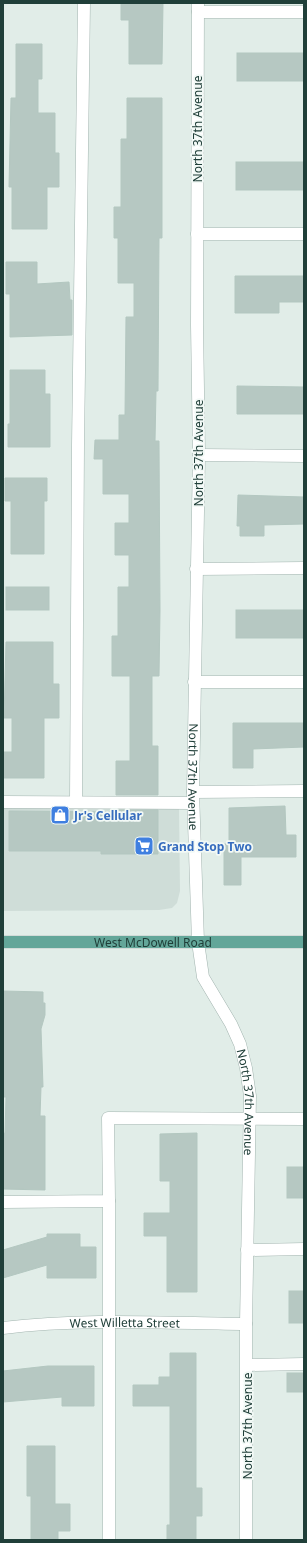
<svg xmlns="http://www.w3.org/2000/svg" width="307" height="1543" viewBox="0 0 307 1543" font-family="'Noto Sans',sans-serif">
<style>
.built{fill:#cfddd8}
.building{fill:#b6c8c2;stroke:#b3c7c0}
.lines{fill:none;stroke-linecap:round;stroke-linejoin:round}
.minor-casing{stroke:#a3b5b0;stroke-width:13}
.major-casing{stroke:#c1c9c8;stroke-width:13}
.minor{stroke:#fff;stroke-width:12}
.major{stroke:#63a699;stroke-width:12}
.labels{text-anchor:middle;dominant-baseline:central;stroke-width:3.5;stroke-linejoin:round;paint-order:stroke}
.street-label{font-size:12px;fill:#203f39;stroke:#f2f9f6}
.shop-label{font-size:12px;font-weight:bold;fill:#366cbe;stroke:#f2f9f6;text-anchor:start}
</style>
<rect width="100%" height="100%" fill="#e1ede8"/>
<path class="built" d="M3,808H179L180,891L177,903L172,908L159,910L3,911Z"/>
<g class="building">
<path d="M121,3H163L162,64H129V20H121Z"/>
<path d="M16,44H42V79H38V113H55V153H59V187H47V229H12V187H9L11,98H16Z"/>
<rect x="237" y="53" width="67" height="28"/>
<path d="M127,98H162V238H159L158,391H156L155,441H159L160,610L159,676H152V746H158V795H116V761H130V676H112V636H118V587H129V555H115V523H129V494H103V459H94L95,440H119V415H125L126,317H134V283H118V238H114V207H121V139H127Z"/>
<rect x="236" y="162" width="68" height="28"/>
<path d="M6,262H37V284L69,282L70,300H72V335L10,337V294H6Z"/>
<path d="M235,276H304V302H279V313H235Z"/>
<path d="M10,370H45V394H50V447H8V424H10Z"/>
<path d="M237,386L304,387V414H237Z"/>
<path d="M5,478H47V501H44V554H11V501H5Z"/>
<path d="M238,495L304,497V524L264,525V536H240V526H237Z"/>
<rect x="6" y="587" width="43" height="23"/>
<rect x="236" y="610" width="68" height="28"/>
<path d="M6,642H53V684H59V718H44V778H3V752H12V718H4Z"/>
<path d="M233,723H304V747L253,749V768H233Z"/>
<path d="M285,806L286,835H296V857H241V885H224V844H229V808Z"/>
<path d="M116,810H158V854H101V851H9V811L116,812Z"/>
<path d="M3,991L43,992V1003H45V1015L41,1029L43,1087H41L40,1116H45V1190L3,1189V1134L5,1133L6,1097H3Z"/>
<path d="M197,1133V1292H167V1236H144V1213H170V1181H160V1134Z"/>
<rect x="287" y="1167" width="17" height="31"/>
<path d="M47,1234H80V1247H96V1278H47V1265L3,1278V1250L47,1237Z"/>
<rect x="289" y="1291" width="15" height="32"/>
<path d="M170,1353H196V1488H202V1516H196V1540H167V1525H170V1406H133V1385H159V1377H170Z"/>
<path d="M48,1366H94V1406H62V1397L3,1402V1371Z"/>
<rect x="287" y="1373" width="17" height="19"/>
<path d="M27,1446H55V1504H70V1531H58V1540H31V1496H27Z"/>
</g>
<g class="lines">
<g class="minor-casing">
<g id="minor">
<path id="s1" d="M198,3L197,325L199,455L193,792L198,942L203,977L231,1024L240,1044L246,1068L250,1096L246,1324V1540"/>
<path d="M198,12H304"/>
<path d="M197,234H304"/>
<path d="M199,455L304,456"/>
<path d="M196,569L304,568"/>
<path d="M194,682H304"/>
<path d="M193,792L304,791"/>
<path d="M3,802L193,803"/>
<path d="M76,802L78,445L84,3"/>
<path d="M109,1201V1540"/>
<path d="M3,1202L109,1201L108,1118L304,1119"/>
<path d="M247,1250L304,1249"/>
<path id="s2" d="M3,1328C84,1318 165,1323 246,1324"/>
<path d="M247,1365L304,1364"/>
</g>
</g>
<g class="major-casing">
<g id="major">
<path id="s3" d="M3,942H304"/>
</g>
</g>
<use href="#minor" class="minor"/>
<use href="#major" class="major"/>
</g>
<defs>
<g id="shop-square" transform="scale(1)"><rect x="-9" y="-9" width="18" height="18" rx="4" fill="#3f7fe0" stroke="#f2f9f6"/><path d="M-5-2.5h2.3a2.7 3.5 0 0 1 5.4 0H5L5.5 6h-11ZM-1.5-2.5h3a1.5 2.3 0 0 0-3 0Z" fill="#fff"/></g>
<g id="supermarket-square" transform="scale(1)"><rect x="-9" y="-9" width="18" height="18" rx="4" fill="#3f7fe0" stroke="#f2f9f6"/><path d="M-6-5.5h2.5l.6 2H6L4.5 2H-2.5L-4.4-4H-6ZM-1.5 3.2a1.3 1.3 0 1 0 .1 0ZM3 3.2a1.3 1.3 0 1 0 .1 0Z" fill="#fff"/></g>
</defs>
<g fill-rule="evenodd">
<use href="#shop-square" x="60" y="815"/>
<use href="#supermarket-square" x="144" y="846"/>
</g>
<g class="labels">
<g class="street-label">
<text transform="translate(197 129) rotate(-90)">North 37th Avenue</text>
<text transform="translate(198 453) rotate(-90)">North 37th Avenue</text>
<text stroke="none"><textPath href="#s1" startOffset="774">North 37th Avenue</textPath></text>
<text stroke="none"><textPath href="#s3" startOffset="150">West McDowell Road</textPath></text>
<text stroke="none"><textPath href="#s1" startOffset="1110">North 37th Avenue</textPath></text>
<text stroke="none"><textPath href="#s2" startOffset="122">West Willetta Street</textPath></text>
<text transform="translate(247 1426) rotate(-90)">North 37th Avenue</text>
</g>
<g class="shop-label">
<text x="74" y="815">Jr's Cellular</text>
<text x="158" y="846">Grand Stop Two</text>
</g>
</g>
<rect width="307" height="1543" fill="none" stroke="#203f39" stroke-width="8"/>
</svg>
